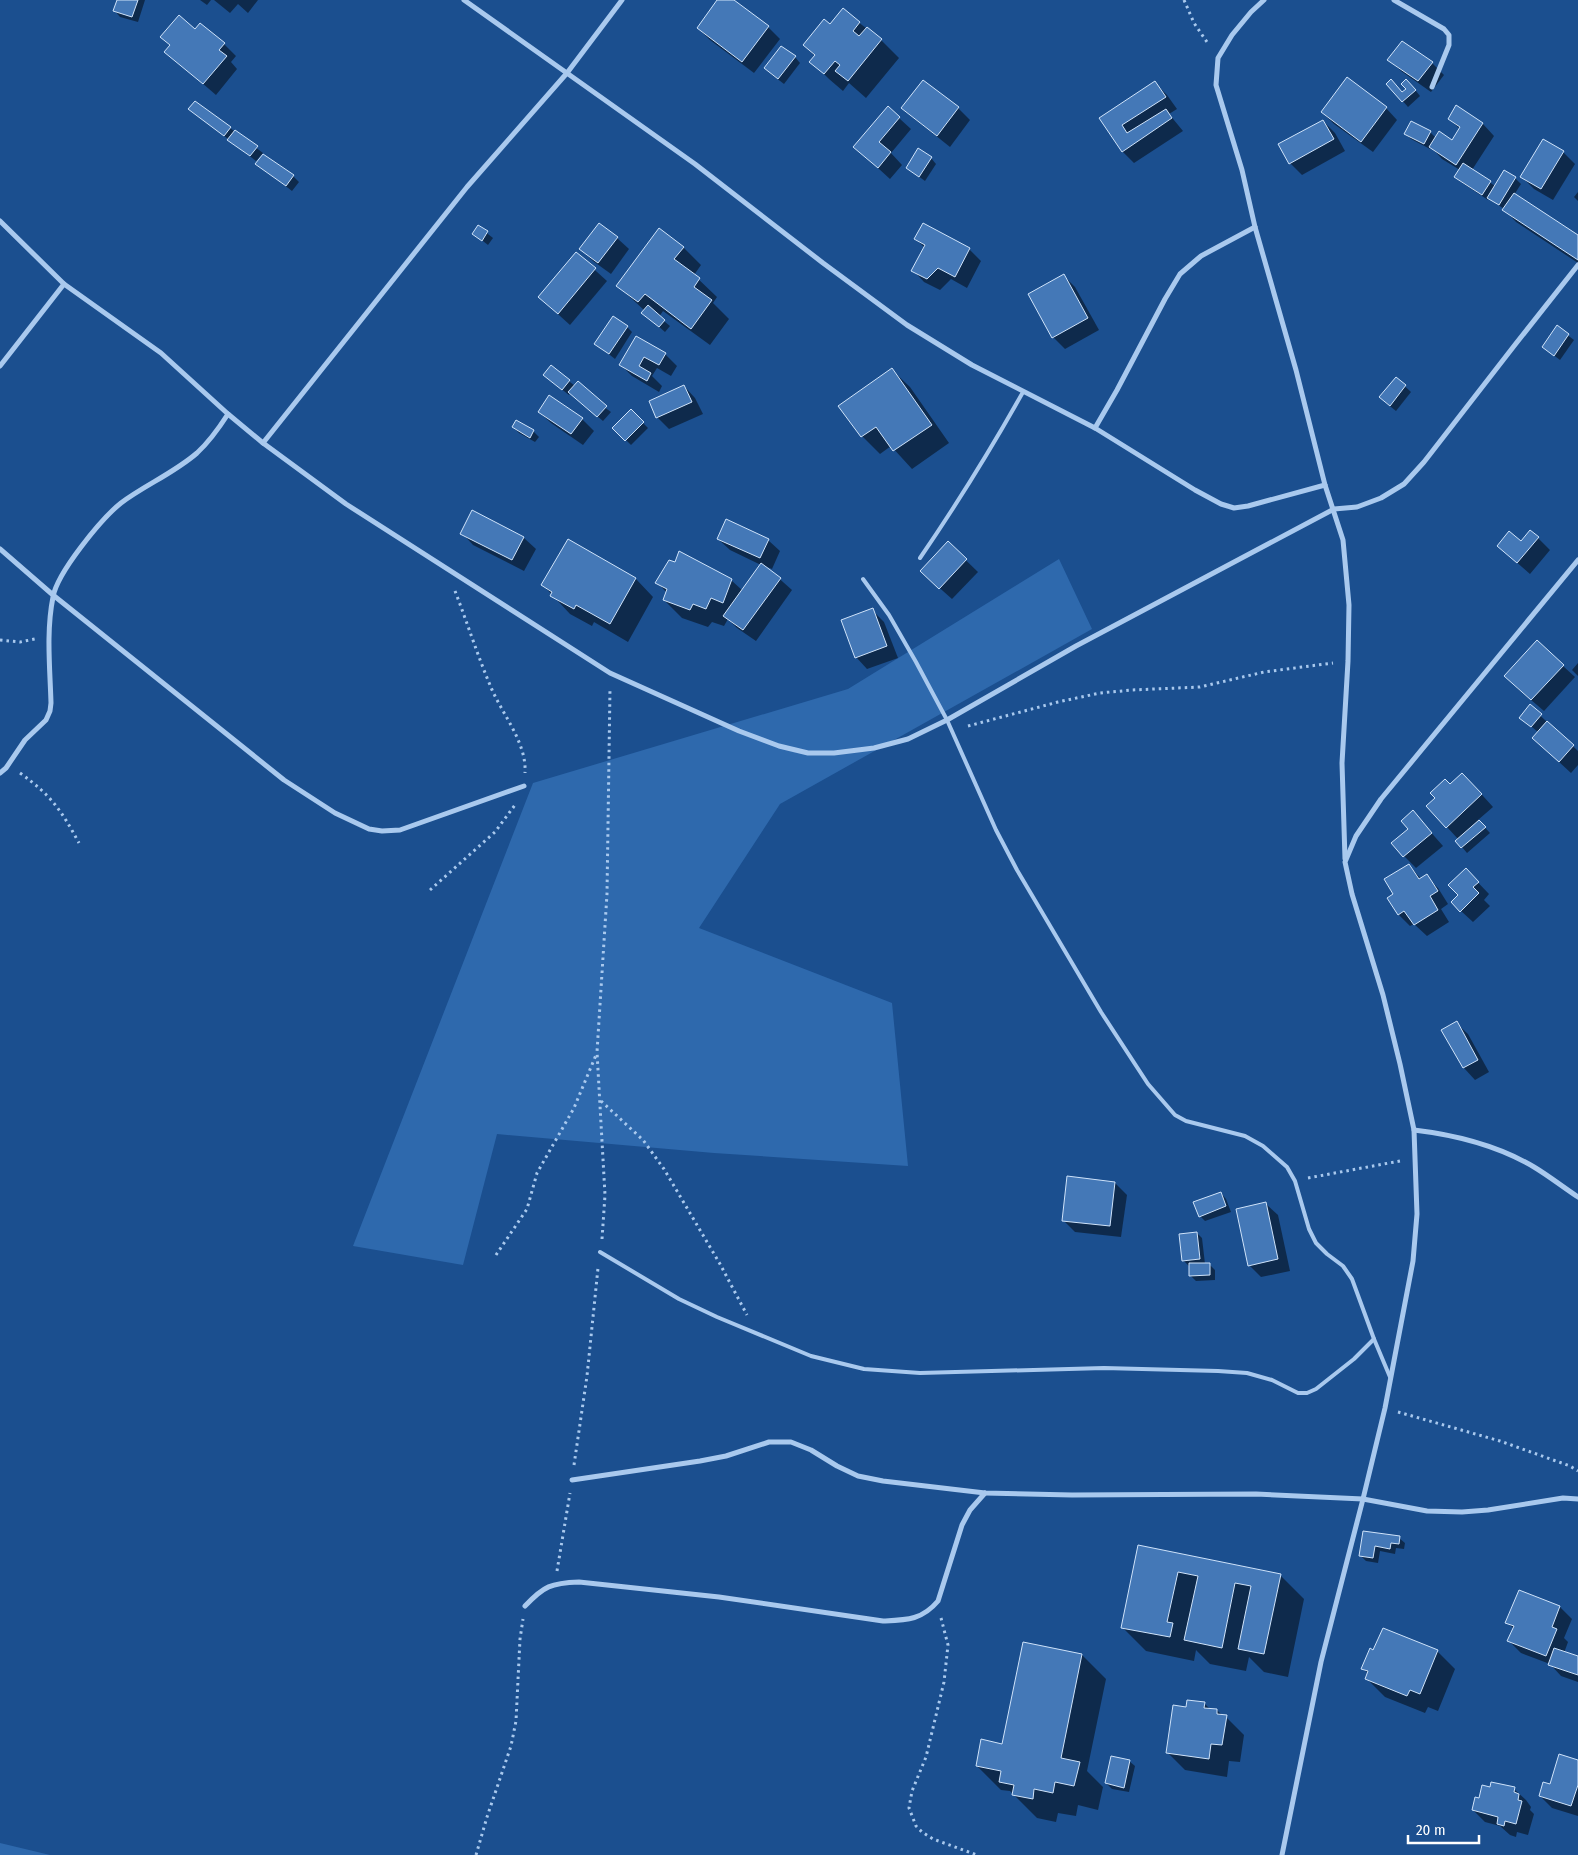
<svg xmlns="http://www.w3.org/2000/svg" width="1578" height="1855" viewBox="0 0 1578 1855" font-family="'Fira Sans Condensed',sans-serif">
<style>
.green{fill:#2e69ad}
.shadow{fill:#0007}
.building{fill:#4478b7;stroke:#cfe3fa}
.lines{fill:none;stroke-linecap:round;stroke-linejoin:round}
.path{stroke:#a9c9ee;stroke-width:3;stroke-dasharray:2.5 4;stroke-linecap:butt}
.lane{stroke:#a9c9ee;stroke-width:4}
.street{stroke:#a9c9ee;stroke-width:5}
</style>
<rect width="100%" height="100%" fill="#1b4f8f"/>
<g class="green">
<path d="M1059,559L1092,629L780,804L699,928L892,1003L908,1166L714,1153L497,1134L463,1265L353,1246L533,783L848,689Z"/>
<path d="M0,1843L50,1855H0Z"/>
</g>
<g class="shadow">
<path d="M117,0H145L138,22L120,17L115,11L118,1Z"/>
<path d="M200,0H211L207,5Z"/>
<path d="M214,0H258L248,13L238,4L230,13Z"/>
<path d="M719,0H731L768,27L780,39L754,73L710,40L698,28Z"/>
<path d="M843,10L881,40L899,58L866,98L849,83L843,91L829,79L811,61L815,56L804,45L830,25Z"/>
<path d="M195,31L224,44L236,56L231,62L237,69L216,95L166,52L171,46L162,37Z"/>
<path d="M795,57L800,63L784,84L771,74Z"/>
<path d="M1389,59L1432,63L1444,75L1431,92L1401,71Z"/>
<path d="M923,81L958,108L970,120L950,147L915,119L903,108Z"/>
<path d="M1155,83L1167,95L1177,109L1169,114L1183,131L1134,163L1122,151L1101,119Z"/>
<path d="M1388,84L1402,94L1412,86L1420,96L1408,107Z"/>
<path d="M1457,107L1483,124L1494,136L1472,170L1495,186L1504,172L1515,178L1521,184L1514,195L1578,236V263L1516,222L1504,209L1489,198L1488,200L1461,182L1455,177L1460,170L1442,159L1431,147L1430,149L1411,139L1406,134L1430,132L1436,138L1452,141L1460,129L1449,119Z"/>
<path d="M888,108L911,129L891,153L902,165L890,179L867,158Z"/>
<path d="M1386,108L1397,120L1373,152L1334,124L1322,112Z"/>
<path d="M190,109L230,128L263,153L256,161Z"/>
<path d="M1323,121L1335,133L1345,151L1302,175L1290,163Z"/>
<path d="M1563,152L1575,164L1553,200L1534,189L1522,177Z"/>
<path d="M262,155L293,176L299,182L292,191L257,164L263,156Z"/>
<path d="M931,158L936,164L925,181L907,168Z"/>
<path d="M1578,192V201L1574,197Z"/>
<path d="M479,227L493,238L488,245L474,234Z"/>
<path d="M617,238L629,249L611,274L593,261L581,249Z"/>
<path d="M916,239L969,249L981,261L967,288L951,279L940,290L924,282L913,270L925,248Z"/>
<path d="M683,247L701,265L694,275L717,297L713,303L729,319L710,345L663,311L659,317L670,326L665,332L649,318L645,311L618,286Z"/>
<path d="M576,253L607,281L570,325L539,297Z"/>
<path d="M1063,275L1075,287L1099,330L1065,349L1053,337L1029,294Z"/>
<path d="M627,327L632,332L615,359L596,344Z"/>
<path d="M1557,327L1574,340L1560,360L1543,347Z"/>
<path d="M636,337L665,354L677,366L671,376L657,368L652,376L662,386L659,392L632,376L620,364Z"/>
<path d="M551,367L575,386L611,412L603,421L570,393L569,395L550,380Z"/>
<path d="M892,370L910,387L949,443L912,469L891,446L880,454L862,436Z"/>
<path d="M1396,378L1411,392L1396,411L1386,403Z"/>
<path d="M684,386L695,398L703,414L669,429L657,417Z"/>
<path d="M631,411L648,428L631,445L614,428Z"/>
<path d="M539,412L582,419L594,431L583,445L551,423Z"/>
<path d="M513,427L533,431L539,437L535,442L519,433Z"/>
<path d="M462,533L524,538L536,549L524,571L473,545Z"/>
<path d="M1538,538L1550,550L1530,574L1498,546L1521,543Z"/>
<path d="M718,539L768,540L780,551L772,569L765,566L792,590L756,641L737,628L728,619L724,626L712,622L708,627L682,618L664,600L667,593L657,582L731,580L743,591L761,565L730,550Z"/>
<path d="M568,541L636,579L653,597L628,642L594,622L592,626L570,614L543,585Z"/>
<path d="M948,543L978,572L952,599L934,583Z"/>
<path d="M872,610L884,622L898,658L867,669L856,657Z"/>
<path d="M1578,663V676L1572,670Z"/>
<path d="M1563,666L1575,677L1544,711L1517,688Z"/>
<path d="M1530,706L1578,751V765L1571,773L1545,749L1538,732L1527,723Z"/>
<path d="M1450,785L1474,786L1493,807L1478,820L1490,833L1467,853L1462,847L1458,839L1447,827Z"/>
<path d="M1413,812L1443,846L1416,868L1404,856Z"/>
<path d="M1409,865L1421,879L1426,876L1438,888L1448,904L1441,909L1449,922L1427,936L1414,924L1410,926L1399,915L1395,894Z"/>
<path d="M1466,870L1489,894L1484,900L1490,906L1473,922L1461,911L1460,895Z"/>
<path d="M1456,1023L1468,1034L1489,1072L1475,1080L1464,1068L1443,1030Z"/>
<path d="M1115,1183L1127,1195L1121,1237L1075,1232L1063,1220Z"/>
<path d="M1221,1193L1226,1199L1231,1212L1205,1221L1200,1216Z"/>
<path d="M1266,1204L1278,1215L1290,1271L1261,1277L1249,1265Z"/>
<path d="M1197,1233L1202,1238L1205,1264H1209L1215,1270V1280L1196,1281L1190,1275L1189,1266L1183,1260Z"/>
<path d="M1364,1532L1399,1538L1405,1543L1404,1549L1396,1548L1395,1554L1380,1551L1378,1563L1366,1561L1360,1555Z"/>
<path d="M1139,1547L1280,1575L1304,1599L1288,1677L1264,1672L1249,1657L1246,1671L1210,1664L1196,1650L1194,1661L1146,1651L1122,1627Z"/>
<path d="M1520,1591L1560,1607L1572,1619L1564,1638L1568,1642L1564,1653L1578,1657V1682L1561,1676L1550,1664L1521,1653L1509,1641L1514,1629L1507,1622Z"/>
<path d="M1024,1643L1082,1655L1106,1679L1087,1771L1103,1787L1098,1810L1078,1805L1076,1816L1058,1813L1056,1822L1037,1818L1010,1791L1001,1790L977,1766L1003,1745Z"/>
<path d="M1374,1651H1437L1455,1669L1438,1711L1428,1707L1425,1713L1385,1697L1367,1679L1369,1674L1363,1669Z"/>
<path d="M1204,1703L1211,1710H1217L1223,1716L1226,1717L1244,1735L1240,1762L1229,1761L1227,1777L1185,1770L1167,1752L1187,1708Z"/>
<path d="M1129,1761L1135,1766L1129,1792L1112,1789L1106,1783Z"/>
<path d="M1578,1761V1816L1552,1808L1540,1796Z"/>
<path d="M1491,1788L1514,1789L1526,1800L1531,1807L1530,1810L1534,1814L1528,1835L1517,1832L1516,1837L1510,1835L1500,1826L1485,1822L1473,1810L1480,1799Z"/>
</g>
<g class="building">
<path d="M117,0H138L132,17L113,11Z"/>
<path d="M717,0H734L769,26L742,62L697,28Z"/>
<path d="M843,8L860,22L853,31L859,36L867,27L882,39L848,81L835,71L840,65L835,61L824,74L809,62L815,55L803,45L824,19L830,24Z"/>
<path d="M179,15L195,29L200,23L225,43L219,50L227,56L203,84L164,52L170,45L160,37Z"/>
<path d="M1402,41L1433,62L1418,81L1387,60Z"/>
<path d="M781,46L796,56L778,79L764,68Z"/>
<path d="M1347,77L1387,107L1361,142L1321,112Z"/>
<path d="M1391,79L1402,92L1406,89L1401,84L1406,79L1416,90L1402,102L1386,84Z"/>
<path d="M923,80L959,107L937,136L901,108Z"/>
<path d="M1155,81L1166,97L1122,125L1127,133L1166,109L1172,118L1122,152L1099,118Z"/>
<path d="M195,101L231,127L224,136L188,109Z"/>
<path d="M1456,105L1483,123L1456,165L1429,147L1439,131L1452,140L1460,127L1448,119Z"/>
<path d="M888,106L900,117L879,142L891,152L878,168L853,147Z"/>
<path d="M1323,120L1334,139L1289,164L1278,144Z"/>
<path d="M1411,121L1431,131L1424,144L1404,134Z"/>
<path d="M235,130L258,146L250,156L227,140Z"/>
<path d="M1543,139L1564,151L1541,189L1520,177Z"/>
<path d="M918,148L932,157L919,177L906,168Z"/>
<path d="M263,154L294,175L286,186L255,164Z"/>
<path d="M1463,163L1491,181L1482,195L1454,177Z"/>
<path d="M1504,170L1516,177L1499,205L1487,198Z"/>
<path d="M1514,193L1578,235V260L1502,210Z"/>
<path d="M599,223L618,237L598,263L579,249Z"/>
<path d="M923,223L970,248L955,277L938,268L927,279L911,271L925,245L914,239Z"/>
<path d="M478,225L488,231L482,241L472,234Z"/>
<path d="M659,228L684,247L674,259L700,278L694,287L712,300L691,329L645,294L638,302L616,286Z"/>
<path d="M576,252L596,268L558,314L538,297Z"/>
<path d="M1064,274L1088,318L1052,338L1028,294Z"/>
<path d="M648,305L665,320L659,327L641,313Z"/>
<path d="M613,316L628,326L609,354L594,344Z"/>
<path d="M1557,325L1569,334L1554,356L1542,347Z"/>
<path d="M636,336L666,353L659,365L644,357L639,366L651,373L647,381L619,365Z"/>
<path d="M551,365L570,380L562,390L543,375Z"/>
<path d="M892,368L932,425L893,451L876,427L861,437L838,406Z"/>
<path d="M1396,377L1406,385L1390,406L1379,397Z"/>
<path d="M578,381L607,406L597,417L568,392Z"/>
<path d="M684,385L692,402L656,418L649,401Z"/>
<path d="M549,395L583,418L571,434L538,412Z"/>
<path d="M631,409L644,422L625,441L612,428Z"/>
<path d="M516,420L534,430L530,438L512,427Z"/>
<path d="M472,510L524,537L512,560L460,534Z"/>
<path d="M726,519L769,539L760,558L717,539Z"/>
<path d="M1530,530L1539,537L1517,563L1497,546L1509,531L1521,541Z"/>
<path d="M568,539L636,578L610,624L576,605L574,609L550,596L552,592L541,585Z"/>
<path d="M948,541L967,559L939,589L920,571Z"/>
<path d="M679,551L732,579L723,603L711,598L706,609L693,604L690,610L663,600L667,589L655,583L669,560L675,562Z"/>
<path d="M761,563L781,578L743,630L723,616Z"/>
<path d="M873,608L887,646L855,658L841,620Z"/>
<path d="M1537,640L1564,665L1531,700L1504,676Z"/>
<path d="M1530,704L1542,714L1531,727L1519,718Z"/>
<path d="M1547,721L1574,745L1559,762L1532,738Z"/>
<path d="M1462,773L1482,794L1446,828L1426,806L1435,798L1430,793L1445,779L1450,784Z"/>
<path d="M1413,810L1432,833L1403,857L1391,843L1408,829L1401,821Z"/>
<path d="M1479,820L1486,827L1461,848L1455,841Z"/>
<path d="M1409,864L1419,879L1427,874L1438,891L1430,896L1438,910L1414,925L1404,911L1398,915L1387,898L1393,894L1384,879Z"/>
<path d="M1466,868L1479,882L1473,887L1479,893L1460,912L1451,902L1458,895L1448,885Z"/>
<path d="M1457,1021L1478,1060L1463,1068L1441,1030Z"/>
<path d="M1067,1176L1115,1182L1110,1226L1062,1221Z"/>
<path d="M1221,1192L1226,1206L1199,1217L1193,1202Z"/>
<path d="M1266,1202L1278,1259L1248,1266L1236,1209Z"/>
<path d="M1197,1232L1200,1259L1182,1261L1179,1234Z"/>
<path d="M1189,1263H1210V1275L1189,1276Z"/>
<path d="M1363,1531L1400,1536L1399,1544L1391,1543L1390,1549L1375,1546L1373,1558L1359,1556Z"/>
<path d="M1138,1545L1281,1574L1264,1654L1238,1649L1251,1586L1235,1583L1222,1648L1184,1640L1198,1576L1178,1572L1167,1622L1173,1623L1170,1637L1121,1628Z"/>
<path d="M1519,1590L1560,1606L1552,1627L1557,1629L1546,1656L1507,1641L1514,1626L1505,1623Z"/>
<path d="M1383,1628L1438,1650L1420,1694L1410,1690L1407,1696L1365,1679L1368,1671L1361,1669L1370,1648L1373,1650Z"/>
<path d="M1023,1642L1082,1654L1061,1758L1080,1762L1074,1786L1055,1782L1053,1793L1034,1789L1033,1799L1012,1795L1014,1785L999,1782L1001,1771L976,1766L981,1739L1002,1744Z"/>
<path d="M1554,1648L1578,1656V1675L1548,1665Z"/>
<path d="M1187,1700L1205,1702L1204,1708L1217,1709V1714L1227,1715L1222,1745L1211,1744L1209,1759L1166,1753L1173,1705L1186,1707Z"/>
<path d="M1559,1754L1578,1760V1785L1571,1806L1539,1796L1543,1782L1550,1784Z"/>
<path d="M1111,1756L1130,1760L1124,1788L1105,1783Z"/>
<path d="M1491,1782L1515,1787L1514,1792L1519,1794L1518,1800L1522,1801L1516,1824L1505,1821L1504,1826L1497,1824L1498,1817L1472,1810L1475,1797L1479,1798L1482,1785L1490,1787Z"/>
</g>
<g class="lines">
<g class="path">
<path d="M1184,0L1194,23L1209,45"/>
<path d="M455,591C467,622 477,654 490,685C501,713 527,742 525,773"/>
<path d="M0,640L20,642L35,639"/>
<path d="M968,726L1058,702L1100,693L1132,690L1200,687L1264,672L1333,663"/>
<path d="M20,773C52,796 61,810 79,843"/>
<path d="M430,890L495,832L515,805"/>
<path d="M601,1101L643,1140L664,1169L720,1264L747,1315"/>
<path d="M1308,1178L1400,1161"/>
<path d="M602,1239L605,1195L597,1052L607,894L610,688"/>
<path d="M496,1255L527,1209L537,1173L574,1108L596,1055"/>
<path d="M1398,1412L1500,1441L1570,1466L1578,1471"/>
<path d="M574,1465L587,1376L598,1268"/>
<path d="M557,1571L570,1493"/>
<path d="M941,1618L948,1645L944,1682L926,1757L912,1791L909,1808L916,1826L922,1832L933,1839L977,1855"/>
<path d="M476,1855L487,1817L511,1746L516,1721L520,1639L523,1619"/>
</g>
<g class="lane">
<path d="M920,558C957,504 991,449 1023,392"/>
<path d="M863,579L889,615L916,662L947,720L996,830L1017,870L1101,1012L1148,1084L1175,1115L1186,1121L1245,1136L1263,1146L1287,1167L1295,1181L1309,1229L1316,1243L1327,1254L1343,1266L1352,1279L1374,1339L1390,1377"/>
<path d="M600,1252L679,1299L717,1317L811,1356L864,1369L920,1373L1104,1368L1218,1371L1247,1373L1272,1380L1298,1393H1307L1316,1389L1354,1359L1374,1339"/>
</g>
<g class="street">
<path d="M464,0L695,164L823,263L907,325L972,365L1095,428L1195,490L1221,504L1234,508L1248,506L1325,485"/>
<path d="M1264,0L1251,12L1232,35L1218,58L1216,85L1242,170L1255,227L1296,370L1325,485L1343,540L1349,605L1348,661L1342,763L1345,859"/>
<path d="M1394,0L1444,29L1449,35V45L1432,87"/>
<path d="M0,221L64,284L161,353L228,414L263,443L346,504L610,673L739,731L779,746L808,753H834L874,748L908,739L947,720L1076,646L1334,509L1357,507L1381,498L1404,484L1424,462L1514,346L1578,265"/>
<path d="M0,366L64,284"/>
<path d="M1095,428L1117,390L1165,299L1180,274L1201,256L1255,227"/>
<path d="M263,443L467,187L567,73L622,0"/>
<path d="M0,549L53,595L284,780L335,813L369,829L382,831L400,830L524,786"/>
<path d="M0,773L6,768L25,740L46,720L50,711L51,703C50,668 46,632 53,597C57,573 101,519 121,503C145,485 174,473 197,453C209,442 219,428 228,414"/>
<path d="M1414,1130C1456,1135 1497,1145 1534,1167C1549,1176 1563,1187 1578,1197"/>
<path d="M572,1480L700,1461L726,1456L769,1442H791L811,1450L837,1466L858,1476L883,1481L985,1493L1072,1495L1256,1494L1363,1499L1427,1511L1462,1512L1488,1510L1563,1498L1578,1499"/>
<path d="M525,1606C544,1586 551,1583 579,1582L719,1597L883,1621C907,1620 922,1620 938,1601L962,1525L970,1510L985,1493"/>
<path d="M1282,1855L1321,1662L1363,1499L1385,1408L1413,1261L1417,1214L1414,1130L1400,1064L1383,995L1352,894L1345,862L1356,836L1381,799L1578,560"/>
</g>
</g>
<path d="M1408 1835v8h71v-8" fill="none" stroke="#ffffff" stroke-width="2.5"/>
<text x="1416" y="1835" font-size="15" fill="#ffffff" stroke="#1b4f8f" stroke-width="4" paint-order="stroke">20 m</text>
</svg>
